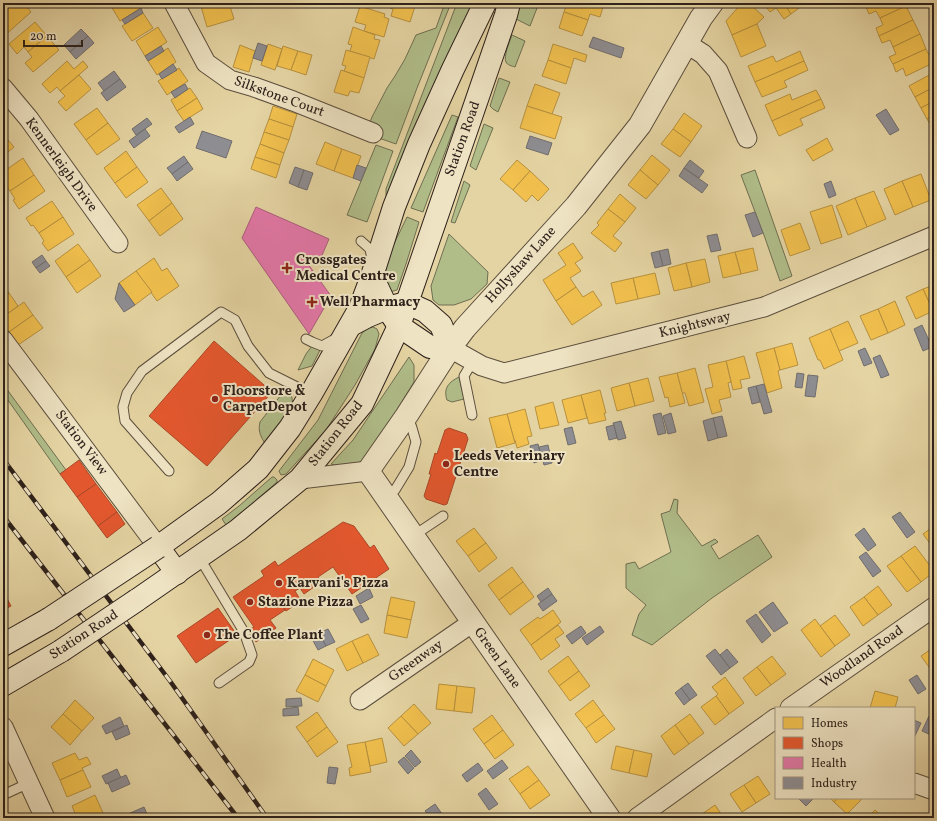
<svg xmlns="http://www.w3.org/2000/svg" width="937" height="821" viewBox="0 0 937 821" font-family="Vollkorn,serif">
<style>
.green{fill:#b0bd89;stroke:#6e6f52}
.homes{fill:#f2c14e;stroke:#b7913f}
.shops{fill:#e4572e;stroke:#ad4728}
.health{fill:#e377a8;stroke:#ac5d7e}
.industry{fill:#8d8d92;stroke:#706d6e}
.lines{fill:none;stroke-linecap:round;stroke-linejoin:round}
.service-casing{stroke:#5b4e3d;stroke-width:11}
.minor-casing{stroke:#5b4e3d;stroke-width:21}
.tertiary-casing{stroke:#5b4e3d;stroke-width:24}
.secondary-casing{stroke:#2d211b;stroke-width:24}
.service{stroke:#eee3c3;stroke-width:9}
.minor{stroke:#eee3c3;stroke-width:19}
.tertiary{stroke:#eee3c3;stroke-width:22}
.secondary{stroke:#eee3c3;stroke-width:22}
.rail-casing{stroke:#2d211b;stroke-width:4.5}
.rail{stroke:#eee3c3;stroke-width:3;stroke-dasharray:9;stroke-linecap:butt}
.secondary-bridge-casing{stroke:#2d211b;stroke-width:24;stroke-linecap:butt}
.secondary-bridge{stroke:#eee3c3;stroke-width:22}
.poi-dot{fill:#8f2418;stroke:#eee3c3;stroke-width:1.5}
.labels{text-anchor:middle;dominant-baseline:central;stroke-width:4;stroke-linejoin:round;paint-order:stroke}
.street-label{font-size:14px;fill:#2d211b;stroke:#eee3c3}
.poi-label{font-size:14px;font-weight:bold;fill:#2d211b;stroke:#eee3c3;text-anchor:start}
</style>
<rect width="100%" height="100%" fill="#e5d4a3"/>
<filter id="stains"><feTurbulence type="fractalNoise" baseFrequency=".005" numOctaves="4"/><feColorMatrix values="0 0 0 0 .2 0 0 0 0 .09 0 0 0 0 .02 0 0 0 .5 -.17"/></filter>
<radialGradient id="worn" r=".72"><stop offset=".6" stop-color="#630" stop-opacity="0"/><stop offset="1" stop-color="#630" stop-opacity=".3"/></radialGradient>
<g class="green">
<path d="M445,3H451L417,88L396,144L376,137L370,122L372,117L387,88L395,76L405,59L416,35L436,28Z"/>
<path d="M457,3H478L387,198L386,195V189Z"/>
<path d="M519,3H539L530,26L516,19Z"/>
<path d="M512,35L525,41L515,67C512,66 507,65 506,62C503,57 510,41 512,35Z"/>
<path d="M499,78L510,82L498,112L493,109L490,106Z"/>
<path d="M452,115L458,117L423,212L411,208Z"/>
<path d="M484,124L493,128L476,170L470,166Z"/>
<path d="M376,145L393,151L367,222L347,215Z"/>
<path d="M755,170L792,276L780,281L765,238L741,175Z"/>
<path d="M464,181L470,185L455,223L451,222Z"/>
<path d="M407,217L419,222L406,264L397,290L390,292L386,288L385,270L392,248Z"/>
<path d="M449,234L488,272L487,284L471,299L454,305H439L433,300L431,286Z"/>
<path d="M373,327L377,329L379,334L375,349L355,385L326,430L286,474L281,475L279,471L318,420L362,333L368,328Z"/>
<path d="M312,346L320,350L312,366L298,370L306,354Z"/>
<path d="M409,357L414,365V382L371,452L359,463L346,468L331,464L353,440Z"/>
<path d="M459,377L464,399L452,402L447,400C443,388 449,382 459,377Z"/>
<path d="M3,384L66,470L60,474L3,393Z"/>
<path d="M288,389C292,395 293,400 292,407L267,442H264C260,435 258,430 260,422L284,391Z"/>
<path d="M272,477H274L277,480V482L247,508L226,525L222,519L239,506Z"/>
<path d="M674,499L678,500L677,513L702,546L715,539L718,542L711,546L719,559L758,535L772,557L712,598L652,645L632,635L639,614L646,605L626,588V564L635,562L639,569L671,552L661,514L670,511Z"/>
</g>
<g class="homes">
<path d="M8,3H24L31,12L3,37V7Z"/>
<path d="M115,3H137L141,8L120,21L111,6Z"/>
<path d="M200,3H229L234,19L207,27Z"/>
<path d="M391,3H416L410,22L391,16L393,9L390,8Z"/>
<path d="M567,3H590L603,7L600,17L590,14L588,20L564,12Z"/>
<path d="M742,3H749L764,17L757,24L732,35L726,21Z"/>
<path d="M763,3H784L791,14L784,19L776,8L770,12Z"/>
<path d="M784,3H796L799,8L791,14Z"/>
<path d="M874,3H905L906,6L880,18L876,11L869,14L866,7Z"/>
<path d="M360,6L385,14L384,17L389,19L384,37L364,31L366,25L355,22Z"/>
<path d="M906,6L913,20L879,36L876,28L883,25L880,18Z"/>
<path d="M564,12L588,20L582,36L559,28Z"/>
<path d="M143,13L153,28L132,41L122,26Z"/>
<path d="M913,20L920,34L893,47L890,40L882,43L879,36Z"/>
<path d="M35,22L47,36L28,52L24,47L17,54L9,44Z"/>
<path d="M757,24L766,46L741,57L732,35Z"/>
<path d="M158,27L167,42L145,56L136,41Z"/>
<path d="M353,27L375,35L374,39L380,40L374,59L350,51L352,45L348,44Z"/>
<path d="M920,34L926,49L893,64L889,57L896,54L893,47Z"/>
<path d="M47,36L59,50L33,72L25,63L32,57L28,52Z"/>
<path d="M268,44L282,49L275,70L261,65Z"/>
<path d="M553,44L587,55L585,62L574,58L571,68L548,60Z"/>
<path d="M240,45L255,51L249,72L233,67Z"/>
<path d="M283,46L298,51L291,70L277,66Z"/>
<path d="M168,48L176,62L157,75L148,61Z"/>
<path d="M926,49L933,63L906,76L903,68L896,72L893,64Z"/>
<path d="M346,50L370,57L364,78L344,71L346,66L342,65Z"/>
<path d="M298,51L312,55L306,75L291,70Z"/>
<path d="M800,51L804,61L755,82L748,66L773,56L776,62Z"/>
<path d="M548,60L571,68L566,84L542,76Z"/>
<path d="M67,61L74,69L83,61L88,67L60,91L57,87L50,93L42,84Z"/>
<path d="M804,61L808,70L784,81L787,87L762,97L755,82Z"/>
<path d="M179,68L188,81L167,95L158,81Z"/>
<path d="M341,70L364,78L359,93L350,91L348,96L334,92Z"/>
<path d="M931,74L934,79V87L915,97L909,86Z"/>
<path d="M79,75L91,89L66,111L58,102L65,96L60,91Z"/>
<path d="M535,84L560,93L552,114L527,106Z"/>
<path d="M934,87V101L921,108L915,97Z"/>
<path d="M190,88L197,98L177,111L171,100Z"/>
<path d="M816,90L821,99L772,121L765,105L790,94L792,100Z"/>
<path d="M197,98L203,109L184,121L177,111Z"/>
<path d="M821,99L825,108L800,119L803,125L779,136L772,121Z"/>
<path d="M934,101V115L927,119L921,108Z"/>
<path d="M273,106L297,114L293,127L269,119Z"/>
<path d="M527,106L562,117L555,139L520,128Z"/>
<path d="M97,108L108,123L86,140L74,124Z"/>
<path d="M684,113L702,126L691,142L673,129Z"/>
<path d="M934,115V130H933L927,119Z"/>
<path d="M269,119L293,127L289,140L264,132Z"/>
<path d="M108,123L120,139L97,155L86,140Z"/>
<path d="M673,129L691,142L680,157L661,144Z"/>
<path d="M264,132L289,140L284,153L260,144Z"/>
<path d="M3,134L14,147L3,156Z"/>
<path d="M827,138L833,150L813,161L806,150Z"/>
<path d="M325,142L342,149L334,171L316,164Z"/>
<path d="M260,144L284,153L280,165L255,157Z"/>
<path d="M342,149L361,156L353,178L334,171Z"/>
<path d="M126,151L137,167L115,183L104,168Z"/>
<path d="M652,155L670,170L658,185L640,170Z"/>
<path d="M255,157L280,165L276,178L251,169Z"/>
<path d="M23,158L34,175L10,191L4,183L3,184V172Z"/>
<path d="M517,160L530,171L513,190L500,179Z"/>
<path d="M137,167L148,182L126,198L115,183Z"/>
<path d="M640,170L658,185L646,199L628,185Z"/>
<path d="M530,171L549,189L538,201L532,195L526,202L513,190Z"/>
<path d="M921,174L931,200L913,207L902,181Z"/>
<path d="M34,175L45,191L19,209L13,200L15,199L10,191Z"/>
<path d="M902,181L913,207L895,215L884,189Z"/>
<path d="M161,188L172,203L149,221L137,205Z"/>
<path d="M874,191L886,219L867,227L855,198Z"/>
<path d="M620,194L636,208L625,222L608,209Z"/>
<path d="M855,198L867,227L848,235L836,206Z"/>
<path d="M52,201L63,217L39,233L33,225L31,226L26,218Z"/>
<path d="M172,203L183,219L160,236L149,221Z"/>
<path d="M832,205L842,237L821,244L810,212Z"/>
<path d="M608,209L625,222L613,236L622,243L615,252L591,233L599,225L597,223Z"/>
<path d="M63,217L74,234L48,251L42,243L44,241L39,233Z"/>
<path d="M800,223L810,249L790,256L781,230Z"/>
<path d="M573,243L583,258L575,263L581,271L570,278L576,287L556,301L543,280L566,265L558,253Z"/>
<path d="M78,244L90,260L66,277L55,261Z"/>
<path d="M753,248L758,270L741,274L735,252Z"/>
<path d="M735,252L741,274L723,278L718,256Z"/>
<path d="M154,258L162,271L167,268L179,286L157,301L136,271Z"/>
<path d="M705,259L710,282L692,287L686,263Z"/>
<path d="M90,260L101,276L77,293L66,277Z"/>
<path d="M686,263L692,287L674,291L668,268Z"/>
<path d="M136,271L152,292L135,305L119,283Z"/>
<path d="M655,273L660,294L638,299L633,278Z"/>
<path d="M633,278L638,299L616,304L611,283Z"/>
<path d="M3,285L9,293L3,297Z"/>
<path d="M934,285V311H933L923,289Z"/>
<path d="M576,287L583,297L593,291L602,305L572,325L556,301Z"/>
<path d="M923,289L933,311L916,319L906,297Z"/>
<path d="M9,293L18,306L3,317V297Z"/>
<path d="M895,301L905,325L888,333L878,309Z"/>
<path d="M24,302L33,315L9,332L3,324V317Z"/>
<path d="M878,309L888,333L871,340L860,316Z"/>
<path d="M33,315L43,328L18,345L9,332Z"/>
<path d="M848,321L858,343L839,351L830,329Z"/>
<path d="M830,329L843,360L824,369L820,360H818L809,338Z"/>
<path d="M792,343L798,365L780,370L774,348Z"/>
<path d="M774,348L780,370L778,371L782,388L767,393L756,353Z"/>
<path d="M744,356L750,378L740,380L742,388L733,390L726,361Z"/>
<path d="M726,361L731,382L728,383L731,397L719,400L722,411L712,414L705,389L713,387L708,365Z"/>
<path d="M695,368L704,402L689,406L685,393H682L677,373Z"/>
<path d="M677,373L685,403L670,407L668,397L665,398L659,377Z"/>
<path d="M648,378L654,401L635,406L629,383Z"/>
<path d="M629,383L635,406L617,411L611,388Z"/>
<path d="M600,390L606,413H604L606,420L589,424L581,395Z"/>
<path d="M581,395L587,418L568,423L562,400Z"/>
<path d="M553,402L559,425L540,429L535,407Z"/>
<path d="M525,409L532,436L527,437L529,444L517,448L515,440H514L507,414Z"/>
<path d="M507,414L515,443L497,448L489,418Z"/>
<path d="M934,526V549L923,534Z"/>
<path d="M474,528L486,543L468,556L456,541Z"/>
<path d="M486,543L497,558L479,572L468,556Z"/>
<path d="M915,546L934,571V572L921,582L901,556Z"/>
<path d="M901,556L921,582L907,592L887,566Z"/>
<path d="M512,567L523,582L499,600L488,585Z"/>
<path d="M523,582L534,597L510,615L499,600Z"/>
<path d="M878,586L892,605L878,615L864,597Z"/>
<path d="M391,597L415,602L411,620L387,615Z"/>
<path d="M864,597L878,615L863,626L850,607Z"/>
<path d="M553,610L561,622L531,645L520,630L538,617L540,619Z"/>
<path d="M387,615L411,620L407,638L384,633Z"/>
<path d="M835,615L850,635L835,646L820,626Z"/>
<path d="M815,619L835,646L821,657L801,630Z"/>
<path d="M558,625L564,633L555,639L560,646L541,660L531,645Z"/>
<path d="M368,634L379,655L363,663L352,641Z"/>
<path d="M352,641L363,663L347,671L336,649Z"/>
<path d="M934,647V674L921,656Z"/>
<path d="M568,656L579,671L559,686L548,671Z"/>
<path d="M772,656L786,674L771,685L757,667Z"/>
<path d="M313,659L334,670L326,686L305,675Z"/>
<path d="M757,667L771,685L756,696L743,678Z"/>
<path d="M579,671L590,686L570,701L559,686Z"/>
<path d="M305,675L326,686L318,702L296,691Z"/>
<path d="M725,677L744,703L729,714L716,696L718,694L712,687Z"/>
<path d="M439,684L457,686L454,711L436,709Z"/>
<path d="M457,686L475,688L472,713L454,711Z"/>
<path d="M875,691L898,697L895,708H870Z"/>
<path d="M716,696L729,714L715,725L701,707Z"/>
<path d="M75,700L94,718L82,731L63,714Z"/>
<path d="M593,700L604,715L586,728L575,714Z"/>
<path d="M414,704L431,723L418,734L401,716Z"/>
<path d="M317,712L327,727L307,742L296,727Z"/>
<path d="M63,714L82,731L70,745L51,727Z"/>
<path d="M690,714L704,733L689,744L675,725Z"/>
<path d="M492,715L503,730L484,744L473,729Z"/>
<path d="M604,715L615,729L596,743L586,728Z"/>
<path d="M401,716L418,734L404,746L388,728Z"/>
<path d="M675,725L689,744L674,755L661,736Z"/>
<path d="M327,727L338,742L317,757L307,742Z"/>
<path d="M503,730L514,745L495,759L484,744Z"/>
<path d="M382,738L387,762L370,766L365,742Z"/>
<path d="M365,742L371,772L350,776L349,768L352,767L347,745Z"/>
<path d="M616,746L634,750L629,773L611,769Z"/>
<path d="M634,750L652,754L647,777L629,773Z"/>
<path d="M75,753L79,760L87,757L91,764L82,768L83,770L60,780L52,763Z"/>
<path d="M528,766L539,780L520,794L509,779Z"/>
<path d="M83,770L91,787L67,797L60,780Z"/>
<path d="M758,776L770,794L756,803L744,785Z"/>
<path d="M539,780L550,795L530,809L520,794Z"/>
<path d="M744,785L756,803L742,812L730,794Z"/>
<path d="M95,795L103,813L91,818H77L72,806Z"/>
<path d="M830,798H838L834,802Z"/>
<path d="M838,798H863L847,814L834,802Z"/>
<path d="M715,805L724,818H705L702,814Z"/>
<path d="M6,809L10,818H3V810Z"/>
<path d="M875,810L884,818H867Z"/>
<path d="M103,813L106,818H91Z"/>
<path d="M702,814L705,818H696Z"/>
</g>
<g class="shops">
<path d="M214,341L272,392L207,466L149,416Z"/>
<path d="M449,428L466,434L468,439L447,504L444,505L426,499L424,496L431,474H429L435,453L437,454L445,430Z"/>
<path d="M79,460L96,484L77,497L60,474Z"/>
<path d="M96,484L117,512L98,526L77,497Z"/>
<path d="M117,512L125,524L107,538L98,526Z"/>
<path d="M343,522L354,526L370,548L374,545L389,569L352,594L333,567L318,577L321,582L304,594L300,588L295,591L301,601L286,611L283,606H282L285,610L270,620L276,628L256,642L248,630L254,627L233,597L264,576L261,571L275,561L278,566Z"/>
<path d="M3,591L11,606L3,610Z"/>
<path d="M218,608L237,635L196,663L177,636Z"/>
</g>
<path class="health" d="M256,207L329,239L320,260L312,256L308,264L331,296L309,334L242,238Z"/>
<g class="industry">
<path d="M141,8L143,13L125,24L122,20Z"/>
<path d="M81,29L88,36L70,52L64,45Z"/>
<path d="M88,36L94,43L76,59L70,52Z"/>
<path d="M593,37L624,48L621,58L589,47Z"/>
<path d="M258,43L267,46L262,61L253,58Z"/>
<path d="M161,46L164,51L148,61L145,56Z"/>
<path d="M173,64L177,70L162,79L159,74Z"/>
<path d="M114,71L120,79L104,91L98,83Z"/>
<path d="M120,79L126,87L107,101L101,93Z"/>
<path d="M185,84L188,89L175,98L171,92Z"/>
<path d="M886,109L899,130L890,135L876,115Z"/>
<path d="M190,117L194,124L179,133L175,127Z"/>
<path d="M147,118L152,124L136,135L132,129Z"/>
<path d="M145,129L150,136L134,148L129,141Z"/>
<path d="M202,131L232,141L226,158L196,148Z"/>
<path d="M530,136L552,143L548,155L526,148Z"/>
<path d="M184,156L188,162L172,174L167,168Z"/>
<path d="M690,160L704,171L699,178L684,168Z"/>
<path d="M188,162L193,169L177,181L172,174Z"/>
<path d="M357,165L366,168L361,181L353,178Z"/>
<path d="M295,167L304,170L298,187L289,183Z"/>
<path d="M684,168L708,185L702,193L679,176Z"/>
<path d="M304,170L313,173L307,190L298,187Z"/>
<path d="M831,181L836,195L829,198L824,184Z"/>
<path d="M755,212L763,233L753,237L745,215Z"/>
<path d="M717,234L721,250L711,252L707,236Z"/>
<path d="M668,249L671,264L663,266L659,251Z"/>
<path d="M659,251L663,266L655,268L651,253Z"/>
<path d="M42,255L46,261L36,268L32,262Z"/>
<path d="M46,261L50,266L40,273L36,268Z"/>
<path d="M119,283L135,305L124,312L115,299Z"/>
<path d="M922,325L932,347L923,351L914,329Z"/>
<path d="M865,348L872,363L864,366L858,351Z"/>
<path d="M880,355L889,375L881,378L873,358Z"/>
<path d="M797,373L804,374L802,388L795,387Z"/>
<path d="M808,375L818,376L815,397L805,396Z"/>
<path d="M764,384L772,412L764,414L756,386Z"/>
<path d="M756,386L760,402L752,404L748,388Z"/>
<path d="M661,413L666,433L658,435L653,415Z"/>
<path d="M671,413L676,432L668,434L663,416Z"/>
<path d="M722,416L727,436L718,438L713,418Z"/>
<path d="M713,418L718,438L708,441L703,421Z"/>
<path d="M621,421L626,438L618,440L613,423Z"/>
<path d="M614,425L617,438L609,440L606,427Z"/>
<path d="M572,427L576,443L568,445L564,429Z"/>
<path d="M538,444L542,460L534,463L530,446Z"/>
<path d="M548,445L552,463L544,465L539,447Z"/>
<path d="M900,512L915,532L907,538L892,517Z"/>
<path d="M864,528L876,545L868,551L855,535Z"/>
<path d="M866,552L881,571L873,577L859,557Z"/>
<path d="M369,588L373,597L360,604L356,596Z"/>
<path d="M548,588L552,594L541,602L537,596Z"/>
<path d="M552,594L557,601L543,611L538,604Z"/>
<path d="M773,602L788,623L774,632L759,612Z"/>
<path d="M361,605L369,619L361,623L353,609Z"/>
<path d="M756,614L771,635L762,643L746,621Z"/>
<path d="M581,626L586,633L572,644L566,636Z"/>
<path d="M600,626L604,632L587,645L582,638Z"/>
<path d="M328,629L335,642L326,646L319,633Z"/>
<path d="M319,633L326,646L318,650L311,637Z"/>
<path d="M715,649L730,668L721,675L706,656Z"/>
<path d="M727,649L738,662L730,668L720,655Z"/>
<path d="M917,675L926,689L918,694L909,680Z"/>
<path d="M688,683L697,695L690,700L681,688Z"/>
<path d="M681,688L690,700L684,705L675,693Z"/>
<path d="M301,698L302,706L286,707V699Z"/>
<path d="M298,707L299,715L283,716V709Z"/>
<path d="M929,716L934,718V727L931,735L922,731Z"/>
<path d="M120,717L124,726L106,734L102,726Z"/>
<path d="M914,720L921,723L914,738Z"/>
<path d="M127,725L130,734L116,740L112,732Z"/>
<path d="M411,750L421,762L415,767L405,756Z"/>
<path d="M404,757L414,768L408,774L398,762Z"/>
<path d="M502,760L508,768L493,779L487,771Z"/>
<path d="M478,763L483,770L467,782L462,775Z"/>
<path d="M329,767L338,768L335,784L327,783Z"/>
<path d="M117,769L121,778L106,784L102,776Z"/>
<path d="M126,775L130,784L112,792L108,783Z"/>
<path d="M486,788L498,804L489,810L478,794Z"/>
<path d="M800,798H814L806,806L799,799Z"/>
<path d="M435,804L445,818H431L425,811Z"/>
<path d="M144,807L147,814L139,818H130L128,814Z"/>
<path d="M147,814L149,818H139Z"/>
</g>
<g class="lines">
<g class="service-casing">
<g id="service">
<path d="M361,241L370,249L372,260"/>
<path d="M306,339L312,342L322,346L333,340L337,338"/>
<path d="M472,415L464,376L473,361"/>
<path d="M169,471L125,421L123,407L127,393L142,371L221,312L235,320L248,346L269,373L311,394"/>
<path d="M386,497L395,490L409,467L416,442L412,428L408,417"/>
<path d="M413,536L443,516"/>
<path d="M199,557L244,632L252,655L249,662L219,683"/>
<path d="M3,795L29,783"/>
</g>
</g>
<g class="minor-casing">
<g id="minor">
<path d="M174,3L206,63L230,80L254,87L293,101L373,133"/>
<path d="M687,44L703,54L718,71L747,138"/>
<path d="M3,88L29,119L118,243"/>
<path d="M3,340L158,547"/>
<path d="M450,348L482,366L504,373L764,307L934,236"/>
<path d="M300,479L368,471"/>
<path d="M360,700L473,622"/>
<path d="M790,708L934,607"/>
<path d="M3,727L45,818"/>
<path d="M914,783L931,789"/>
<path d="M637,818L776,718"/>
</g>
</g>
<g class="tertiary-casing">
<path id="tertiary" d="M609,818L368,471L407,415L450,348L465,328L576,206L640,125L701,18L712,3"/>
</g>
<g class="secondary-casing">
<g id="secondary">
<path d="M351,325L368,316L387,308L407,303L425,311L441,325L450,348L430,347L399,326L387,308L372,276"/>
<path d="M177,573L158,547L183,529L219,503L258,469L290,428L311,394L360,308L372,276L394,207L419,144L453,69L485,3"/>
<path d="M137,600L238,530L300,479L362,404L399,326L506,15L509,3"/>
<path d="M3,645L49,619"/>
<path d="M3,685L61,651"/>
</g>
</g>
<use href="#service" class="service"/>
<use href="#minor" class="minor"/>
<use href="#tertiary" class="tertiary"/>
<use href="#secondary" class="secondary"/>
<g class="rail-casing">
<g id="rail">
<path d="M3,459L170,681L267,818"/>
<path d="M3,516L238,818"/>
</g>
</g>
<use href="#rail" class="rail"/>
<g class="secondary-bridge-casing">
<g id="secondary-bridge">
<path d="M49,619L158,547"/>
<path d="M61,651L137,600"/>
</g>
</g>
<use href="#secondary-bridge" class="secondary-bridge"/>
</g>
<g class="poi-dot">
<path d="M285 262h4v4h4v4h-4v4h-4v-4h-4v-4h4z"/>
<path d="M310 296h4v4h4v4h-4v4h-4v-4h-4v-4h4z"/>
<circle cx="215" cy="399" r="4"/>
<circle cx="446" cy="464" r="4"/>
<circle cx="279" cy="583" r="4"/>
<circle cx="250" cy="602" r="4"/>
<circle cx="207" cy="635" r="4"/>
</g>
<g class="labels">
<g class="street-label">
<text transform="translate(279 97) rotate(20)">Silkstone Court</text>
<text transform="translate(463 139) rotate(-70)">Station Road</text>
<text transform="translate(61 165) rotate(54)">Kennerleigh Drive</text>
<text transform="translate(521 265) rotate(-48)">Hollyshaw Lane</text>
<text transform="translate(695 325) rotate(-14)">Knightsway</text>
<text transform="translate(336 434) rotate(-52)">Station Road</text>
<text transform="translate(81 443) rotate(53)">Station View</text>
<text transform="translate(84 635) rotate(-33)">Station Road</text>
<text transform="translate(862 657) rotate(-35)">Woodland Road</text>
<text transform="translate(497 658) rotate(55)">Green Lane</text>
<text transform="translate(416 661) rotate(-35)">Greenway</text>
</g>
<g class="poi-label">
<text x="296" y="260">Crossgates<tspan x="296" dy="16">Medical Centre</tspan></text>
<text x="320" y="302">Well Pharmacy</text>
<text x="223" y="391">Floorstore &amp;<tspan x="223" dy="16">CarpetDepot</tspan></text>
<text x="454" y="456">Leeds Veterinary<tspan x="454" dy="16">Centre</tspan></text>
<text x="287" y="583">Karvani's Pizza</text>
<text x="258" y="602">Stazione Pizza</text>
<text x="215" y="635">The Coffee Plant</text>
</g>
</g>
<rect width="937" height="821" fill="none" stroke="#e5d4a3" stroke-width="16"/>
<rect x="4" y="4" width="929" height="813" fill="none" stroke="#2d211b" stroke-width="2"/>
<rect x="8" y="8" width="921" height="805" fill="none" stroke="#2d211b"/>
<rect x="775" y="707" width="140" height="92" fill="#eee3c3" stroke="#a19580"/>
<rect x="783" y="717" width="20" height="12" fill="#f2c14e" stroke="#a19580"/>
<text x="811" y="727" font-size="12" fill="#2d211b">Homes</text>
<rect x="783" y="737" width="20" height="12" fill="#e4572e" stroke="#a19580"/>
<text x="811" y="747" font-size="12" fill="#2d211b">Shops</text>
<rect x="783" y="757" width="20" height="12" fill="#e377a8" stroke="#a19580"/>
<text x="811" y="767" font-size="12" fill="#2d211b">Health</text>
<rect x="783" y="777" width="20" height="12" fill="#8d8d92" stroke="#a19580"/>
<text x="811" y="787" font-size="12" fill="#2d211b">Industry</text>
<path d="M24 40v6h58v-6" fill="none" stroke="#2d211b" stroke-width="2"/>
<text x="30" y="40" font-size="12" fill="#2d211b" stroke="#eee3c3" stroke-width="3" paint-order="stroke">20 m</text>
<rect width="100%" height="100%" filter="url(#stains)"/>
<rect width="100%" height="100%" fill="url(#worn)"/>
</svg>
